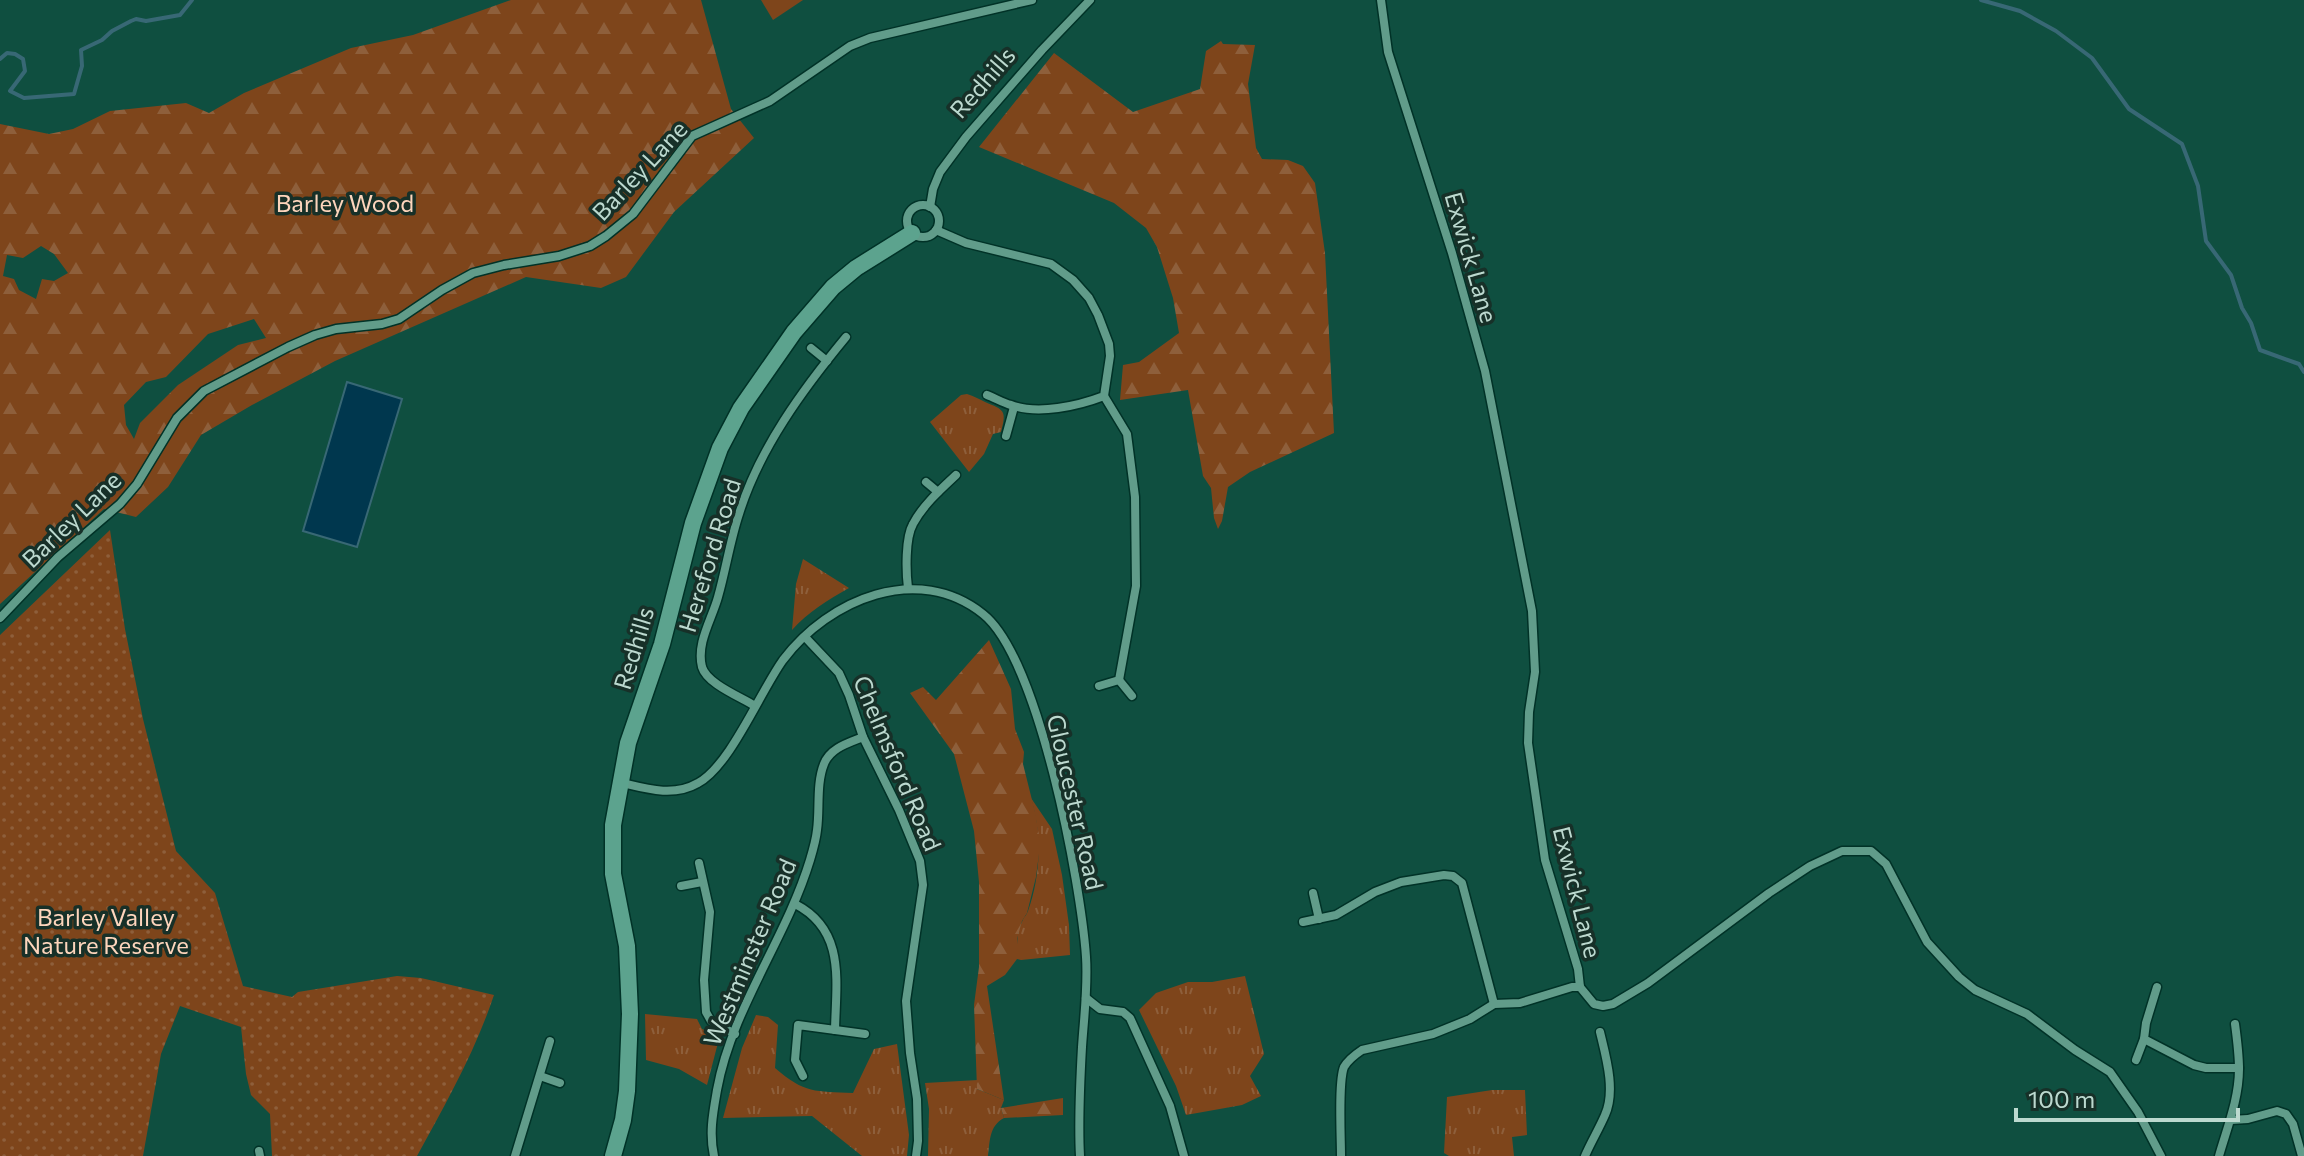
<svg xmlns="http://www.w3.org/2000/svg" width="2304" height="1156" viewBox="0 0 2304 1156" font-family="Commissioner,sans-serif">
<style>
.grass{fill:url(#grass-tufts)}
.forest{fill:url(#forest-firs);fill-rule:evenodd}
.park{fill:url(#park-dots)}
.water{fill:#00374e;stroke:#386875;stroke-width:2}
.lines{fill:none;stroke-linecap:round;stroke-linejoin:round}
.stream{stroke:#386875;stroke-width:4}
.street-casing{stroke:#013227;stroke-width:11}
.secondary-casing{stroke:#013227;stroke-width:19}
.street{stroke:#619c8a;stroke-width:8}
.secondary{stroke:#5ca38e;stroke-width:16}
.labels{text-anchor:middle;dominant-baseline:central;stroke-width:7;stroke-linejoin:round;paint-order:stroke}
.street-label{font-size:24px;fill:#bcd9cf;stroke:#173028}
.park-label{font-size:24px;fill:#fdd5bc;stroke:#173028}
</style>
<defs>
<pattern id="grass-tufts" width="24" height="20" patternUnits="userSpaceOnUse" patternTransform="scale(2)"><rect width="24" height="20" fill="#7e451b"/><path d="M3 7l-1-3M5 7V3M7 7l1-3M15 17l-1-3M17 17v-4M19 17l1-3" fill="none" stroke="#8e5f3b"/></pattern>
<pattern id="forest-firs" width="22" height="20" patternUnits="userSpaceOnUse" patternTransform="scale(2)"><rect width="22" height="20" fill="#7e451b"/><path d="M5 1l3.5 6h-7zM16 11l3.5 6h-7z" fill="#8e5f3b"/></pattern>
<pattern id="park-dots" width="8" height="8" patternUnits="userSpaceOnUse" patternTransform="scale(2)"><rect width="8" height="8" fill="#7e451b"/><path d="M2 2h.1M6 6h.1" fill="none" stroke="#8e5f3b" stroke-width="1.8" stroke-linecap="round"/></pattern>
</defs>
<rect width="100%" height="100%" fill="#0f4f40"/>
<g class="grass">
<path d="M967,394C974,396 979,399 985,402C1004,410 1007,410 1001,432L993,434L984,454L969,472L930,422L961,395Z"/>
<path d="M803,559L849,588C828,600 808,612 792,630L796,584Z"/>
<path d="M1031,798L1052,829L1062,875L1069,925L1070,955L1021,960L1017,959C1017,946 1016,934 1022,922C1026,913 1024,920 1028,911C1041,874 1042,835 1031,798Z"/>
<path d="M1245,976L1264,1054L1250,1076L1261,1096L1242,1105L1186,1115L1176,1086L1139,1010L1156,993L1188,982H1212Z"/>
<path d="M645,1014L697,1019L702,1029L720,1035L707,1085L679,1069L646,1060Z"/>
<path d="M756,1015L768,1017L778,1025L775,1068C805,1094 815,1091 853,1093L874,1049L897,1044L909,1135L907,1156H862L812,1116L723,1118L742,1048Z"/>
<path d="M978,1080L977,1089L1004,1100L1001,1108L1004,1118C989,1126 990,1141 988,1156H928L929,1109L925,1083Z"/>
<path d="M1492,1090H1525L1527,1135L1512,1137L1514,1156H1449L1444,1153L1447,1097Z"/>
</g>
<g class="forest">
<path d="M511,0H701L731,109L754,138L674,212L626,277L601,288L526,277L335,361L252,405L201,435L168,487L136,517L104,509L0,604V124L49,134L73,129L110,111L186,103L209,113L244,93L351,48L413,35ZM41,246L54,254L68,273L54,281L42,279L36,299L19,290L14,279L3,276L7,255L23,258ZM254,319L266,338L238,345L178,385L140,423L134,439L126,425L124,405L146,382L166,377L208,334Z"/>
<path d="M761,0H803L773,20Z"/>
<path d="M1221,41L1223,44L1255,45L1248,84L1256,148L1262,159L1288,160L1303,166L1315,183L1325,253L1334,433L1250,472L1228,487L1222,521L1218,529L1214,518L1211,488L1203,476L1188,390L1120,400L1123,365L1139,362L1179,333L1173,298L1157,247L1146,228L1114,203L979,147L1054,53L1133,112L1200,89L1206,51Z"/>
<path d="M989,640L1011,689L1015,729L1024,752L1023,764L1036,816L1040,846L1036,877L1027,913L1022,921L1017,939V959L1005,975L987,986L1004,1100L977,1089L974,1005L979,967V882L974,831L954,754L910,693L923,687L936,700Z"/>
<path d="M1063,1098V1115L1004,1118L1001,1108Z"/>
</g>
<path class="park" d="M110,530L125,629L143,719L176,851L215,893L243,986L292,997L298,992L397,976L421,978L494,995C475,1052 446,1103 417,1156H272L270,1114L251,1095L246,1074L241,1027L180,1006L161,1054L143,1156H0V635Z"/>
<path class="water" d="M347,382L402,399L357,547L303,531Z"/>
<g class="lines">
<g class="stream">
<path d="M1981,0L2020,11L2056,31L2092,58L2129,109L2182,144L2198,186L2206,241L2231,275L2242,308L2251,323L2260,350L2299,364L2304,372"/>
<path d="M0,59L7,53L15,54L23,59L25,71L10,91L24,98L74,94L82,66L81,50L102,40L112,31L131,21L136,19L146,21L180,15L192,0"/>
</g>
<g class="street-casing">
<g id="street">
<path d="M1381,0L1388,52L1452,253L1485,371L1532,611L1535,672L1529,712L1528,743L1545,860L1578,969L1580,987L1594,1004L1603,1006L1613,1004L1648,983L1769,893L1810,866L1842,851H1871L1886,864L1927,942L1959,977L1975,990L2027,1014L2075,1050L2110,1072L2138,1112L2161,1156"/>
<circle cx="923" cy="221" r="16"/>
<path d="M930,207L933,189L940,172L966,137L1042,50L1090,0"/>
<path d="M936,230L966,243L1051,264L1073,280L1089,298L1098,315L1109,344L1110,356L1104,396C1078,406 1038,415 1011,405C1003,403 995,398 987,395"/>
<path d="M811,348L827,361"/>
<path d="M1006,436L1014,407"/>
<path d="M926,482L938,492"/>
<path d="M908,588C906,572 905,538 913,524C923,505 941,489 956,475"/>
<path d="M0,618L58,557L120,504L137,484L177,418L204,391L288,347L315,335L336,329L382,324L399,319L442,290L473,273L504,265L559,256L590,246L606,236L633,214L692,136L770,101L850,46L870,38L1032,0"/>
<path d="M805,637L839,673L849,695L863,737L899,810L920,861L923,885L906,1001L910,1053L917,1099L918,1141L916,1156"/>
<path d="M1119,680L1132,696"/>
<path d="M1099,686L1119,680L1136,586L1135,497L1127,434L1104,396"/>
<path d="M755,706C741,697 707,684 702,667C696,643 712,619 718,597C726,569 730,541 739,514C759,449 803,389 846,337"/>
<path d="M622,783C647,789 674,797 698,783C730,766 760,692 783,660C829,599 918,562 983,614C1039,658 1081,884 1086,957C1088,987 1084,1017 1082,1047C1080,1083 1078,1120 1080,1156"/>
<path d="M699,863L710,912L704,980L706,1012L711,1021L735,1034"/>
<path d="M681,886L702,882"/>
<path d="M1313,893L1319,919"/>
<path d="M795,904C846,930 836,981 835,1030"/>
<path d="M1303,922L1336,915L1375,892L1401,882L1444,875L1453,876L1462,883L1494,1004"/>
<path d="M2157,987L2146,1023L2144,1039L2194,1065L2206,1068H2239"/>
<path d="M1086,998L1100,1009L1123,1012L1130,1018L1170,1106L1184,1156"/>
<path d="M2136,1060L2144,1039"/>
<path d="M540,1076L560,1083"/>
<path d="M803,1076L795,1060L798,1025L865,1034"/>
<path d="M2231,1120L2248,1119L2277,1111L2286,1114L2293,1124L2302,1156"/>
<path d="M259,1151L260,1156"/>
<path d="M515,1156L550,1041"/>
<path d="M714,1156C709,1133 713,1113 717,1090C732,1008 786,939 810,860C813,850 816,840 817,830C820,809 816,784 824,764C830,748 848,743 863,737"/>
<path d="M1341,1156C1341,1137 1338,1082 1344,1067C1348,1060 1356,1054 1362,1050L1433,1034L1470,1019L1494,1004L1520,1003L1572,987H1580"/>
<path d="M1585,1156C1591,1142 1599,1129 1605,1115C1616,1091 1606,1057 1600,1032"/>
<path d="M2219,1156C2227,1128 2239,1099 2239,1069C2239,1054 2237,1039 2235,1024"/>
</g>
</g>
<g class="secondary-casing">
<path id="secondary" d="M613,1156L623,1120L627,1091L630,1014L627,946L613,874V825L628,743L662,644L693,523L720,448L741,408L794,332L833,287L856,268L912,233"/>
</g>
<use href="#street" class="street"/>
<use href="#secondary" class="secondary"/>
</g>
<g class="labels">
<g class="street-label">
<text transform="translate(982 82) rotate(-49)">Redhills</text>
<text transform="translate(639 170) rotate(-47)">Barley Lane</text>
<text transform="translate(1472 257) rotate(74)">Exwick Lane</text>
<text transform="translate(71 519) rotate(-44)">Barley Lane</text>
<text transform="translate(709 555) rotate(-73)">Hereford Road</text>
<text transform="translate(633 648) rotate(-73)">Redhills</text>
<text transform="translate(898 763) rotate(67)">Chelmsford Road</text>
<text transform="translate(1076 802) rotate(77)">Gloucester Road</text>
<text transform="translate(1578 892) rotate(76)">Exwick Lane</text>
<text transform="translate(749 952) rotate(-67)">Westminster Road</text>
</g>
<g class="park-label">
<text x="345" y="202">Barley Wood</text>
<text x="106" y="916">Barley Valley<tspan x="106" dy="28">Nature Reserve</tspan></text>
</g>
</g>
<path d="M2016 1108v12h222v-12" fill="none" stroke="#bcd9cf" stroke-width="4"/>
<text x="2028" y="1108" font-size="24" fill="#bcd9cf" stroke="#173028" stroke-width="6" paint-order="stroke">100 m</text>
</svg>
